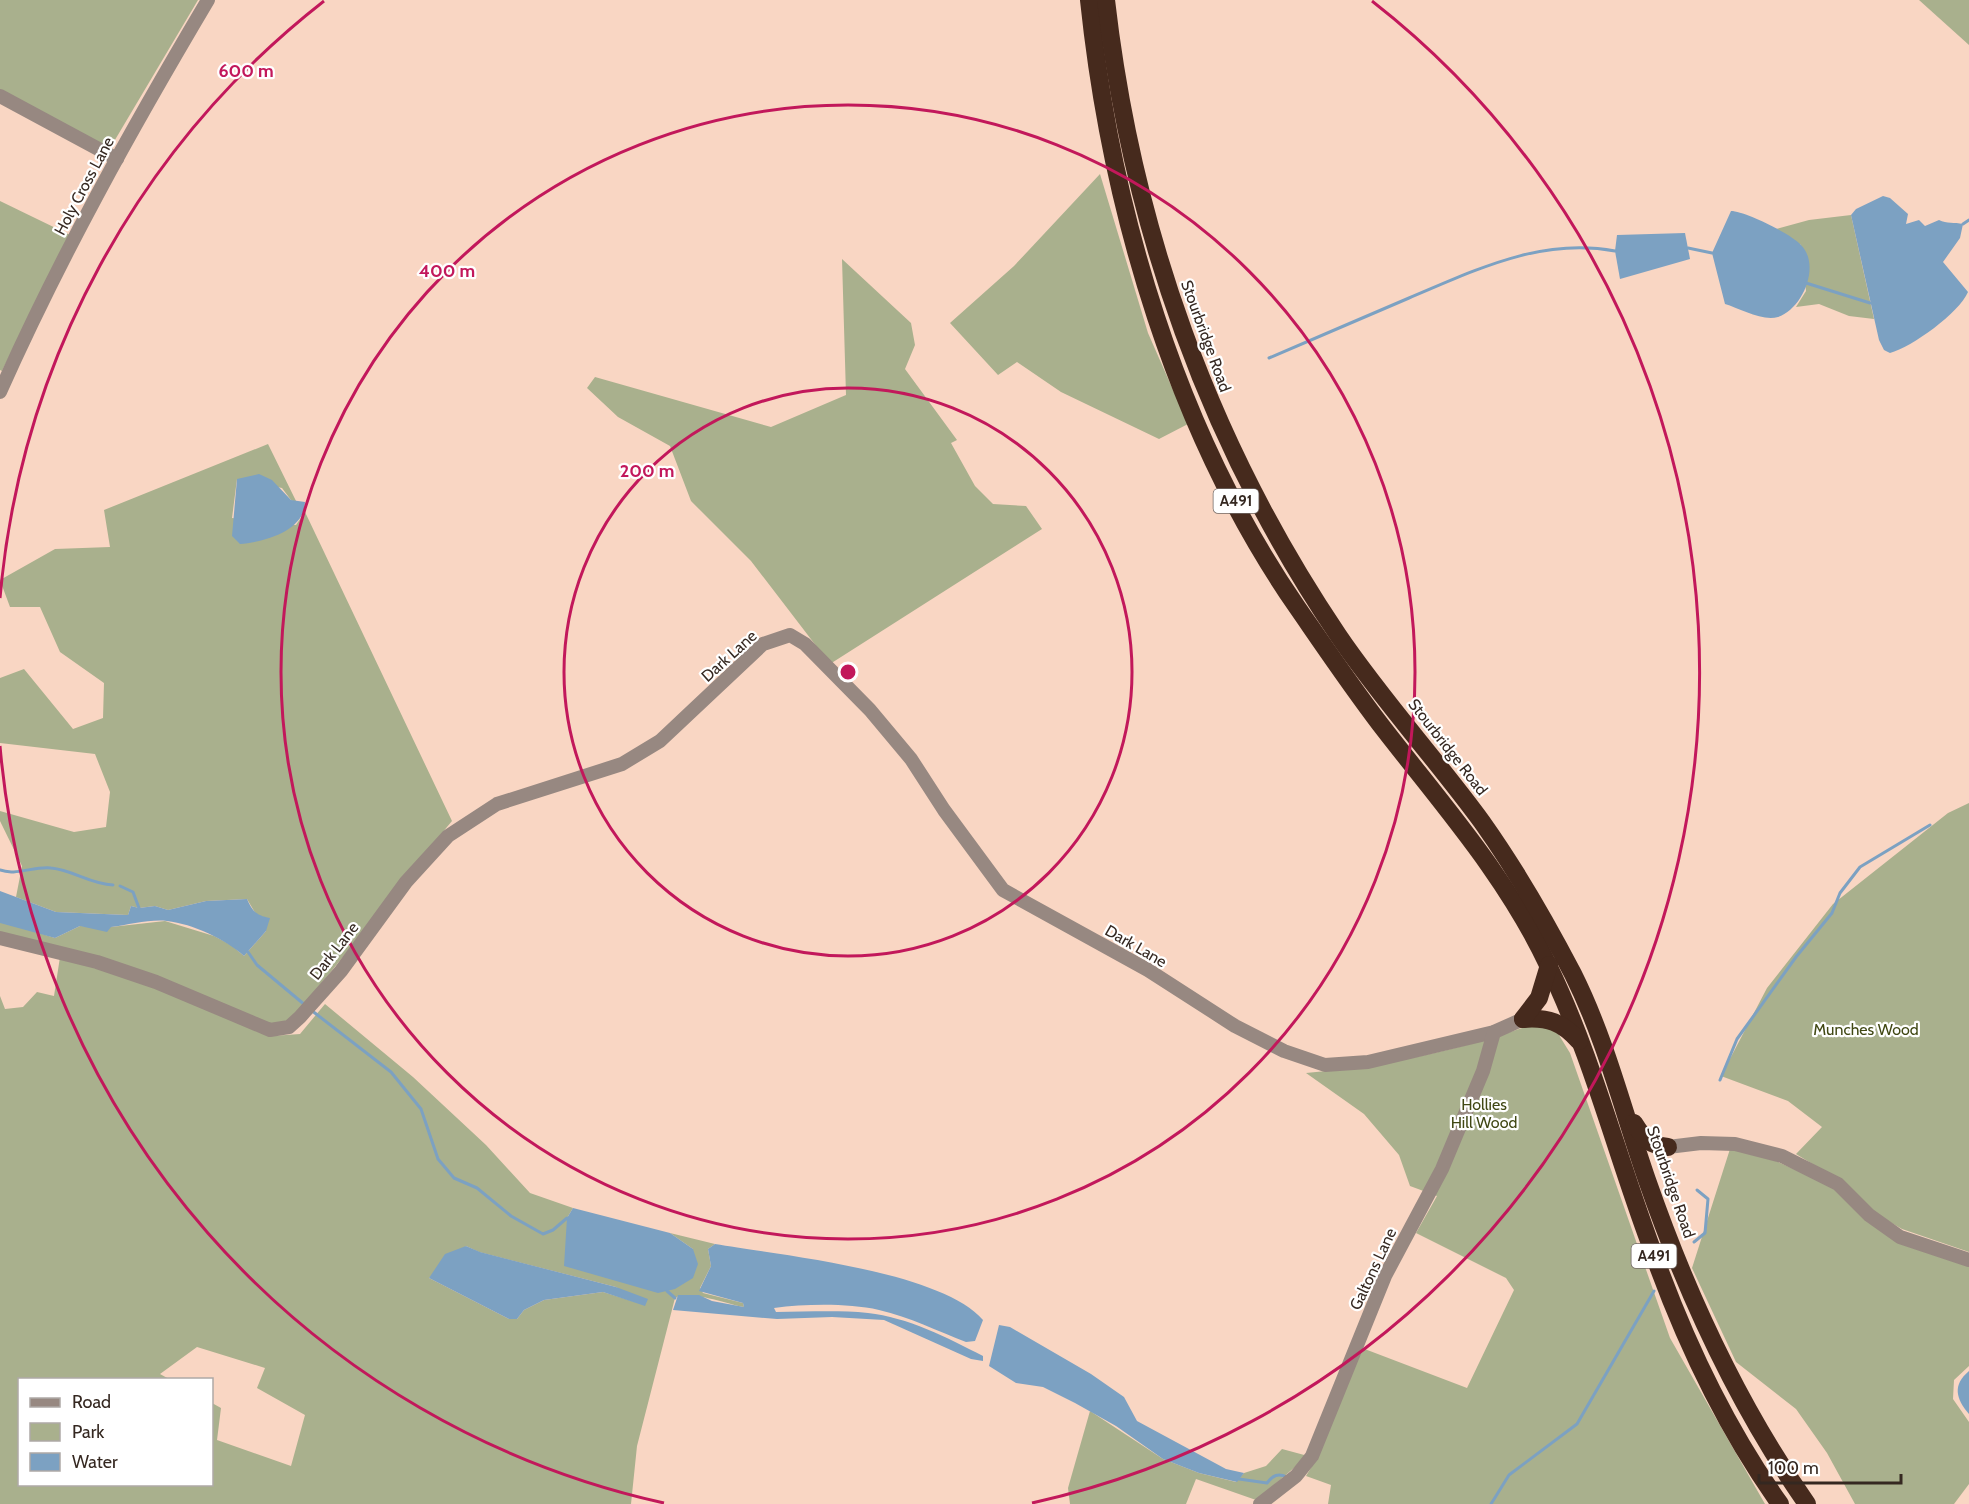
<svg xmlns="http://www.w3.org/2000/svg" width="1969" height="1504" viewBox="0 0 1969 1504" font-family="Cabin,sans-serif">
<style>
.green{fill:#a9b08d;fill-rule:evenodd}
.water{fill:#7ca1c2}
.lines{fill:none;stroke-linecap:round;stroke-linejoin:round}
.stream{stroke:#7ca1c2;stroke-width:3}
.minor{stroke:#978881;stroke-width:14}
.highway{stroke:#462a1d;stroke-width:18}
.ring{fill:none;stroke:#c2185b;stroke-width:3}
.labels{text-anchor:middle;dominant-baseline:central;stroke-width:4.5;stroke-linejoin:round;paint-order:stroke}
.shield{fill:#fff;stroke:#726864;stroke-width:1.5}
.shield-label{font-size:15px;font-weight:bold;fill:#352821}
.street-label{font-size:16px;fill:#352821;stroke:#fff}
.park-label{font-size:16px;fill:#414814;stroke:#fff}
.centre{fill:#c2185b;stroke:#fff;stroke-width:3}
.ring-label{font-size:18px;text-anchor:middle;font-weight:bold;fill:#c2185b;stroke:#fff;stroke-width:4.5;stroke-linejoin:round;paint-order:stroke}
</style>
<rect width="100%" height="100%" fill="#f9d6c3"/>
<g class="green">
<path d="M0,0H198L109,150L0,92Z"/>
<path d="M1919,0H1969V45Z"/>
<path d="M1100,174L1148,333L1188,424L1159,439L1061,392L1017,362L998,375L950,323L1014,266Z"/>
<path d="M0,201L70,235L2,371L0,370Z"/>
<path d="M1851,215L1874,319L1849,316L1819,304L1796,307L1806,291L1801,245L1776,229L1809,220Z"/>
<path d="M842,259L911,323L915,345L905,369L957,440L951,443L975,486L993,504L1026,506L1042,529L830,664L751,561L691,501L670,446L618,417L587,388L595,377L771,427L846,395Z"/>
<path d="M268,444L297,503L291,500L282,488L237,479L232,518L296,525L305,512L452,821C396,887 345,959 287,1023L272,1024L0,934V921L55,938L80,926L111,927L165,921L214,936L231,945L244,956L266,931L247,899L206,901L168,910L155,906L139,908L131,906L128,915L56,912L16,897L22,866L0,821V811L74,832L106,827L110,792L95,754L0,743V678L24,669L73,729L103,718L104,683L60,652L40,607H10L0,580L55,549L110,547L104,510Z"/>
<path d="M1969,803V1252L1902,1229L1876,1214L1832,1176L1796,1154L1822,1127L1788,1101L1721,1076L1767,988L1833,904L1948,813Z"/>
<path d="M60,957L155,986L272,1036L300,1034L325,1004L413,1077L486,1145L530,1193L573,1208L567,1218L693,1249L670,1233L715,1244L708,1249L711,1266L700,1288L703,1293L743,1303L744,1307C727,1304 688,1289 675,1298L637,1446L631,1504H0V996L5,1009L23,1007L37,992L54,996ZM466,1246L479,1252L616,1287L645,1305L603,1292L544,1300L524,1310L517,1319H509L429,1278ZM197,1347L265,1368L257,1388L305,1415L291,1466L217,1440L221,1408L212,1403V1484H20V1380L169,1379L160,1374Z"/>
<path d="M1542,1021L1554,1027L1570,1053L1670,1338L1765,1504H1328L1331,1485L1306,1476L1317,1458L1362,1348L1467,1388L1514,1290L1506,1278L1416,1233L1437,1196L1410,1186L1399,1155L1364,1114L1306,1073C1386,1066 1467,1049 1542,1021Z"/>
<path d="M1730,1149L1776,1161L1832,1186L1864,1217L1969,1265V1366L1954,1380L1953,1399L1969,1422V1484L1954,1504H1855L1827,1453L1796,1409L1736,1362L1692,1268Z"/>
<path d="M1090,1411L1163,1459L1199,1473L1236,1482L1244,1473L1266,1466L1282,1449L1308,1456L1256,1500L1196,1479L1186,1504H1070L1068,1488Z"/>
</g>
<g class="water">
<path d="M1883,196L1890,198L1908,214L1906,224L1919,220L1925,226L1939,220C1947,224 1954,222 1963,224L1960,238L1943,262L1968,292C1959,313 1912,347 1890,353L1884,350L1879,340L1851,215L1856,209Z"/>
<path d="M1731,211C1745,211 1791,234 1801,245C1821,265 1803,309 1778,317C1763,322 1739,308 1725,304L1712,253Z"/>
<path d="M1685,233L1690,259L1620,279L1615,251L1617,235Z"/>
<path d="M259,474L272,480L291,500L305,502C305,531 264,542 240,544L232,536L237,479Z"/>
<path d="M0,891L56,912L128,915L131,906L139,908L155,906L168,910L206,901L247,899C252,911 257,916 270,918L266,931L244,956C225,939 193,924 167,921C150,919 129,925 111,927L107,932L80,926L55,938L0,923Z"/>
<path d="M573,1208L670,1233L693,1249L698,1264L693,1278L675,1289L658,1293L564,1266L567,1218Z"/>
<path d="M715,1244C780,1255 941,1271 983,1320L975,1341L966,1342C937,1331 910,1317 879,1310C847,1303 806,1304 774,1308L776,1312C806,1312 837,1310 868,1313C907,1317 948,1338 983,1356V1361L971,1359L884,1320L832,1317L777,1319L673,1310L678,1295H699L712,1301L744,1307L743,1303L699,1291L711,1266L708,1249Z"/>
<path d="M466,1246L480,1252L616,1287L648,1299L645,1306L603,1292L544,1300L524,1310L517,1319H509L429,1278L445,1254Z"/>
<path d="M999,1325L1010,1327L1091,1374L1124,1397L1137,1421L1226,1469L1244,1473L1237,1482L1199,1473L1163,1459L1116,1426L1075,1403L1043,1387L1016,1383L989,1366Z"/>
<path d="M1969,1371V1414C1956,1399 1952,1385 1969,1371Z"/>
</g>
<g class="lines">
<g class="stream">
<path d="M1963,224L1969,220"/>
<path d="M1688,248L1712,253"/>
<path d="M1806,283L1870,303"/>
<path d="M1269,358C1316,338 1362,318 1409,298C1476,270 1541,237 1615,251"/>
<path d="M0,870C15,876 34,866 51,868C73,870 90,884 113,885"/>
<path d="M120,886L133,892L139,908"/>
<path d="M248,952L257,965L305,1005"/>
<path d="M311,1010L391,1072L421,1109L438,1159L454,1178L477,1188L511,1216L543,1234L553,1230L567,1218"/>
<path d="M1720,1080L1737,1039L1796,957L1832,913L1840,893L1860,867L1930,825"/>
<path d="M1694,1242L1705,1233L1708,1199L1697,1190"/>
<path d="M667,1291L675,1298"/>
<path d="M1239,1479L1267,1483C1273,1475 1278,1473 1287,1477"/>
<path d="M1491,1504L1509,1475L1577,1424L1654,1291"/>
</g>
<g class="minor">
<path d="M0,96L117,159"/>
<path d="M0,392C60,257 132,128 208,0"/>
<path d="M0,938L97,962L156,982L270,1030L289,1027L300,1017L341,971L406,882L448,836L497,804L622,764L660,741L763,644L790,635L805,644L870,710L911,759L944,810L1003,890L1148,970L1235,1026L1284,1051L1325,1065L1368,1062L1494,1032L1523,1019"/>
<path d="M1668,1147L1701,1143L1735,1144L1782,1156L1838,1184L1869,1215L1900,1237L1969,1260"/>
<path d="M1260,1504L1296,1476L1312,1456L1385,1276L1442,1169L1483,1071L1494,1032"/>
</g>
<g class="highway">
<path d="M1089,0C1111,210 1176,432 1297,607C1324,646 1351,686 1380,724C1440,802 1506,875 1548,965C1591,1054 1615,1149 1649,1241C1681,1333 1723,1424 1780,1504"/>
<path d="M1106,0C1132,228 1209,444 1338,635C1382,700 1436,759 1482,822C1516,870 1546,922 1573,974C1606,1040 1623,1111 1647,1180C1687,1295 1737,1404 1807,1504"/>
<path d="M1523,1019C1548,1017 1562,1022 1579,1041"/>
<path d="M1523,1019L1539,998L1549,965"/>
<path d="M1634,1123C1644,1139 1649,1145 1668,1147"/>
</g>
</g>
<g class="ring">
<circle cx="848" cy="672" r="284"/>
<circle cx="848" cy="672" r="567"/>
<path d="M664 1503A851 851 0 0 1 0 746M0 598A851 851 0 0 1 324 1M1372 1A851 851 0 0 1 1032 1503"/>
</g>
<g class="labels">
<g class="shield">
<rect x="1213.5" y="489" width="45" height="24" rx="4.5"/>
<rect x="1631.5" y="1244" width="45" height="24" rx="4.5"/>
</g>
<g class="shield-label">
<text x="1236" y="501">A491</text>
<text x="1654" y="1256">A491</text>
</g>
<g class="street-label">
<text transform="translate(84 186) rotate(-62)">Holy Cross Lane</text>
<text transform="translate(1206 336) rotate(70)">Stourbridge Road</text>
<text transform="translate(729 656) rotate(-42)">Dark Lane</text>
<text transform="translate(1448 747) rotate(52)">Stourbridge Road</text>
<text transform="translate(1136 946) rotate(30)">Dark Lane</text>
<text transform="translate(334 951) rotate(-52)">Dark Lane</text>
<text transform="translate(1671 1182) rotate(71)">Stourbridge Road</text>
<text transform="translate(1373 1269) rotate(-65)">Galtons Lane</text>
</g>
<g class="park-label">
<text x="1866" y="1029">Munches Wood</text>
<text x="1484" y="1104">Hollies<tspan x="1484" dy="18">Hill Wood</tspan></text>
</g>
</g>
<circle cx="848" cy="672" r="9" class="centre"/>
<g class="ring-label">
<text x="246" y="77">600 m</text>
<text x="447" y="277">400 m</text>
<text x="647" y="477">200 m</text>
</g>
<rect x="18" y="1378" width="195" height="108" fill="#ffffff" stroke="#aea9a6" stroke-width="1.5"/>
<rect x="30" y="1398" width="30" height="9" fill="#978881" stroke="#aea9a6" stroke-width="1.5"/>
<text x="72" y="1408" font-size="18" fill="#352821">Road</text>
<rect x="30" y="1423" width="30" height="18" fill="#a9b08d" stroke="#aea9a6" stroke-width="1.5"/>
<text x="72" y="1438" font-size="18" fill="#352821">Park</text>
<rect x="30" y="1453" width="30" height="18" fill="#7ca1c2" stroke="#aea9a6" stroke-width="1.5"/>
<text x="72" y="1468" font-size="18" fill="#352821">Water</text>
<path d="M1759 1474v9h142v-9" fill="none" stroke="#352821" stroke-width="3"/>
<text x="1768" y="1474" font-size="18" fill="#352821" stroke="#ffffff" stroke-width="4.5" paint-order="stroke">100 m</text>
</svg>
